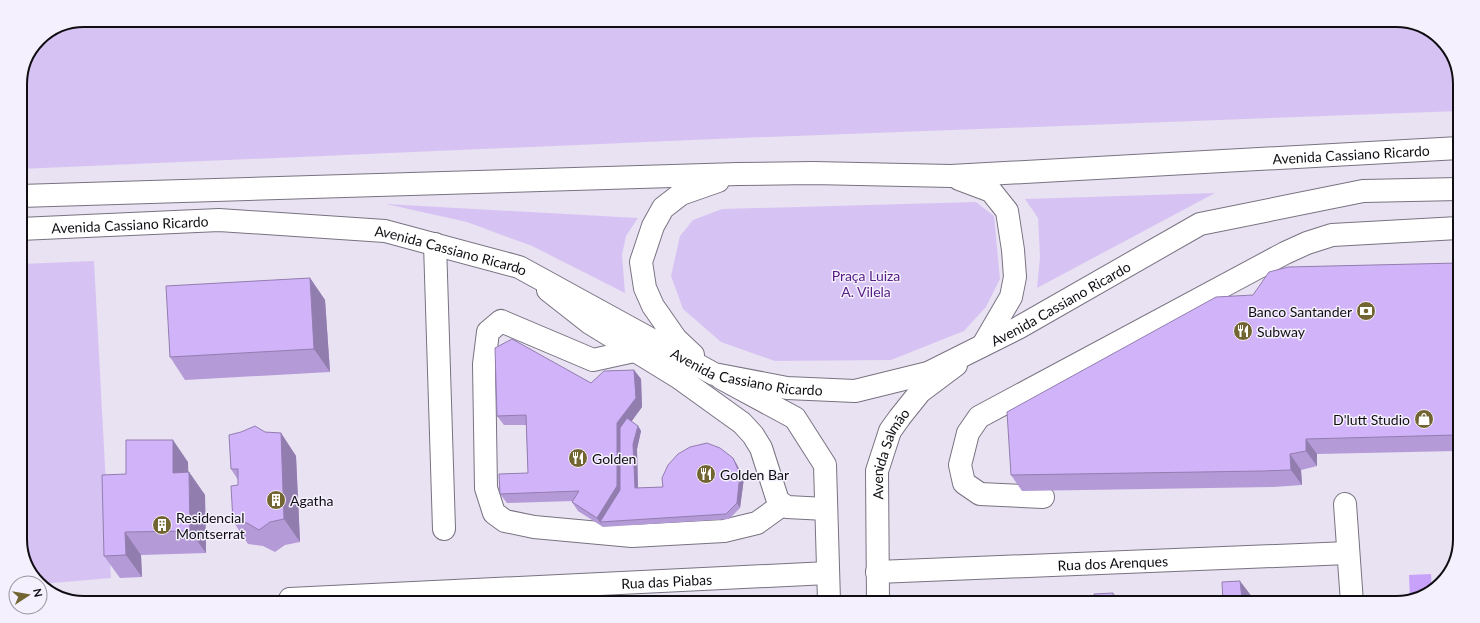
<svg xmlns="http://www.w3.org/2000/svg" width="1480" height="623" viewBox="0 0 1480 623" font-family="Lato,sans-serif">
<style>
.green{fill:#d7c3f3}
.water{fill:#c8a1fa}
.lines{fill:none;stroke-linecap:round;stroke-linejoin:round}
.minor-casing{stroke:#787281;stroke-width:24}
.major-casing{stroke:#787281;stroke-width:24}
.minor{stroke:#fff;stroke-width:22}
.major{stroke:#fff;stroke-width:22}
.wall{fill:#b49ad7}
.shaded-wall{fill:#927daf}
.building{fill:#d1b3fa;stroke:#927daf}
.labels{text-anchor:middle;dominant-baseline:central;stroke-width:3;stroke-linejoin:round;paint-order:stroke}
.street-label{font-size:14px;fill:#100e13;stroke:#f5f0fd}
.park-label{font-size:14px;fill:#541d83;stroke:#f5f0fd}
.poi-label{font-size:14px;fill:#100e13;stroke:#f5f0fd;text-anchor:start}
.rim{fill:none;stroke:#100e13;stroke-width:2}
</style>
<rect width="100%" height="100%" fill="#e9e2f2"/>
<g class="green">
<path d="M84,20L1420,25L1447,45L1460,80V111L739,138L20,169V80L39,39Z"/>
<path d="M1215,193L1037,288L1040,257L1038,218L1025,199Z"/>
<path d="M976,202L994,216L1000,279L986,307L964,331L891,360L775,361L721,342L683,309L671,276L680,236L693,220L722,209Z"/>
<path d="M386,204L638,218L626,236L622,255L625,293L532,246L467,222Z"/>
<path d="M94,261L111,578L41,584L33,578L20,544V264Z"/>
</g>
<path class="water" d="M1431,574L1432,592L1410,599L1409,575Z"/>
<g class="lines">
<g class="minor-casing">
<g id="minor">
<path d="M435,244L444,529"/>
<path d="M548,290L590,323L678,377L742,423L753,435L761,448L778,501L787,507L826,509"/>
<path d="M656,343L634,351L593,360L501,321L488,332L484,364L486,488L494,513L505,521L534,527L632,536L724,531L757,523L782,505"/>
<path d="M721,378L795,418L825,465L829,601"/>
<path d="M1043,497L980,494L964,483L960,465L968,433L979,417L1285,253L1307,243L1332,235L1458,228"/>
<path d="M1345,504L1352,603"/>
<path id="s1" d="M877,572L1348,553"/>
<path id="s2" d="M290,599L828,573"/>
<path id="s3" d="M878,601L877,471L890,431L900,417L920,392L956,365"/>
</g>
</g>
<g class="major-casing">
<g id="major">
<path d="M959,179L991,191L1007,211L1013,250L1015,277L1011,297L983,345"/>
<path id="s4" d="M20,196L738,174L813,173L951,176L1459,148"/>
<path id="s5" d="M20,229L219,220L385,231L519,267L714,374L787,388L855,391L928,373L1018,328L1200,224L1363,191L1459,189"/>
<path d="M693,355L676,339L653,306L645,288L641,262L653,226L663,208L681,194L718,181"/>
</g>
</g>
<use href="#minor" class="minor"/>
<use href="#major" class="major"/>
</g>
<g class="wall">
<path d="M1458,263L1456,451L1317,454V466L1301,470L1302,485L1273,487L1022,491L1011,475L1253,295Z"/>
<path d="M310,278L325,300L330,372L185,380L170,357Z"/>
<path d="M634,370L641,379L642,407L631,422L638,426L641,431L637,449L638,488L663,487L736,463L744,478L740,508L729,519L603,527L578,511L572,502L573,501L507,503L500,494L528,473L526,425H504L497,416L591,383Z"/>
<path d="M265,432L281,433L296,456L300,542L285,545L275,552L263,546L248,544L233,521L238,485V480L231,469Z"/>
<path d="M188,462V472H189L205,495L206,553L141,555L142,577L120,578L104,556L126,474Z"/>
</g>
<g class="shaded-wall">
<path d="M310,278L325,300L330,372L314,349Z"/>
<path d="M634,370L641,379L642,407L623,433V495L600,522L603,527L597,518L617,423Z"/>
<path d="M638,426L641,431L637,449L638,493L635,488L633,444Z"/>
<path d="M281,433L296,456L300,542L284,519Z"/>
<path d="M1306,439L1317,454V466L1306,451Z"/>
<path d="M173,440L188,462L189,495L173,473Z"/>
<path d="M1290,454L1301,470L1302,485L1291,470Z"/>
<path d="M733,458L736,463L744,478L740,508L737,503Z"/>
<path d="M189,472L205,495L206,553L190,531Z"/>
<path d="M125,532L141,555L142,577L126,555Z"/>
<path d="M1240,581L1256,602L1242,599Z"/>
<path d="M1113,593L1120,602H1114Z"/>
<path d="M1296,596L1301,603H1296Z"/>
</g>
<g class="building">
<path d="M1458,263L1456,435L1306,439V451L1290,454L1291,470L1262,471L1011,475L1007,412L1216,297L1253,295L1269,272L1288,267Z"/>
<path d="M310,278L314,349L170,357L166,286Z"/>
<path d="M512,339L591,383L604,371L634,370L636,398L617,423V486L597,518L572,502L579,491L500,494L499,474L528,473L526,415L497,416L495,348Z"/>
<path d="M627,418L638,426L633,444L635,488L663,487L662,478L668,465L678,454L690,447L707,443L720,448L733,458L740,474L737,503L726,514L600,522L620,490V428Z"/>
<path d="M255,426L265,432L281,433L284,519L270,522L259,530L247,523L233,521L231,486L238,485V469H231L229,435L241,432Z"/>
<path d="M126,440H173V473L189,472L190,531L125,532L126,555L104,556L102,475L126,474Z"/>
<path d="M1240,581L1242,599L1296,596V603L1223,602L1222,582Z"/>
<path d="M1113,593L1114,602H1094V594Z"/>
</g>
<defs>
<g id="bank-disc" transform="scale(1)"><circle r="9.5" fill="#736532" stroke="#f5f0fd"/><path d="M-6-4H6V4H-6ZM0-2.3a2.3 2.3 0 1 0 0 4.6a2.3 2.3 0 1 0 0-4.6Z" fill="#fff"/></g>
<g id="restaurant-disc" transform="scale(1)"><circle r="9.5" fill="#736532" stroke="#f5f0fd"/><path d="M-5-6h1v4h1v-4h1v4h1v-4h1v5L-1.5 .5V6h-2V.5L-5-1ZM5-6V6H3V1.5H1.5Q1.5-4 5-6Z" fill="#fff"/></g>
<g id="shop-disc" transform="scale(1)"><circle r="9.5" fill="#736532" stroke="#f5f0fd"/><path d="M-5-2.5h2.3a2.7 3.5 0 0 1 5.4 0H5L5.5 6h-11ZM-1.5-2.5h3a1.5 2.3 0 0 0-3 0Z" fill="#fff"/></g>
<g id="building-disc" transform="scale(1)"><circle r="9.5" fill="#736532" stroke="#f5f0fd"/><path d="M-4-6H4V6H1V3H-1V6H-4ZM-2.5-4.3h1.7v1.8h-1.7ZM.8-4.3h1.7v1.8H.8ZM-2.5-1h1.7V.8h-1.7ZM.8-1h1.7V.8H.8Z" fill="#fff"/></g>
</defs>
<g fill-rule="evenodd">
<use href="#bank-disc" x="1366" y="311"/>
<use href="#restaurant-disc" x="1243" y="331"/>
<use href="#shop-disc" x="1424" y="419"/>
<use href="#restaurant-disc" x="578" y="458"/>
<use href="#restaurant-disc" x="706" y="474"/>
<use href="#building-disc" x="276" y="500"/>
<use href="#building-disc" x="162" y="525"/>
</g>
<g class="labels">
<g class="street-label">
<text stroke="none"><textPath href="#s4" startOffset="1332">Avenida Cassiano Ricardo</textPath></text>
<text stroke="none"><textPath href="#s5" startOffset="110">Avenida Cassiano Ricardo</textPath></text>
<text stroke="none"><textPath href="#s5" startOffset="434">Avenida Cassiano Ricardo</textPath></text>
<text stroke="none"><textPath href="#s5" startOffset="1094">Avenida Cassiano Ricardo</textPath></text>
<text stroke="none"><textPath href="#s5" startOffset="758">Avenida Cassiano Ricardo</textPath></text>
<text stroke="none"><textPath href="#s3" startOffset="150">Avenida Salmão</textPath></text>
<text stroke="none"><textPath href="#s1" startOffset="236">Rua dos Arenques</textPath></text>
<text stroke="none"><textPath href="#s2" startOffset="377">Rua das Piabas</textPath></text>
</g>
<g class="park-label">
<text x="866" y="275">Praça Luiza<tspan x="866" dy="16">A. Vilela</tspan></text>
</g>
<g class="poi-label">
<text x="1352" y="311" text-anchor="end">Banco Santander</text>
<text x="1257" y="331">Subway</text>
<text x="1410" y="419" text-anchor="end">D'lutt Studio</text>
<text x="592" y="458">Golden</text>
<text x="720" y="474">Golden Bar</text>
<text x="290" y="500">Agatha</text>
<text x="176" y="517">Residencial<tspan x="176" dy="16">Montserrat</tspan></text>
</g>
</g>
<path d="M0 0H1480V623H0ZM84 27H1396A57 57 0 0 1 1453 84V539A57 57 0 0 1 1396 596H84A57 57 0 0 1 27 539V84A57 57 0 0 1 84 27Z" fill="#f5f0fd" fill-rule="evenodd"/>
<path class="rim" d="M84 27H1396A57 57 0 0 1 1453 84V539A57 57 0 0 1 1396 596H84A57 57 0 0 1 27 539V84A57 57 0 0 1 84 27Z"/>
<g transform="translate(28 595) rotate(78)"><circle r="19" fill="#f5f0fd" stroke="#99969f"/>
<path d="M0-3L7 15L0 10L-7 15Z" fill="#736532"/>
<text y="-6" font-size="11" font-weight="bold" text-anchor="middle" fill="#100e13">N</text>
</g>
</svg>
